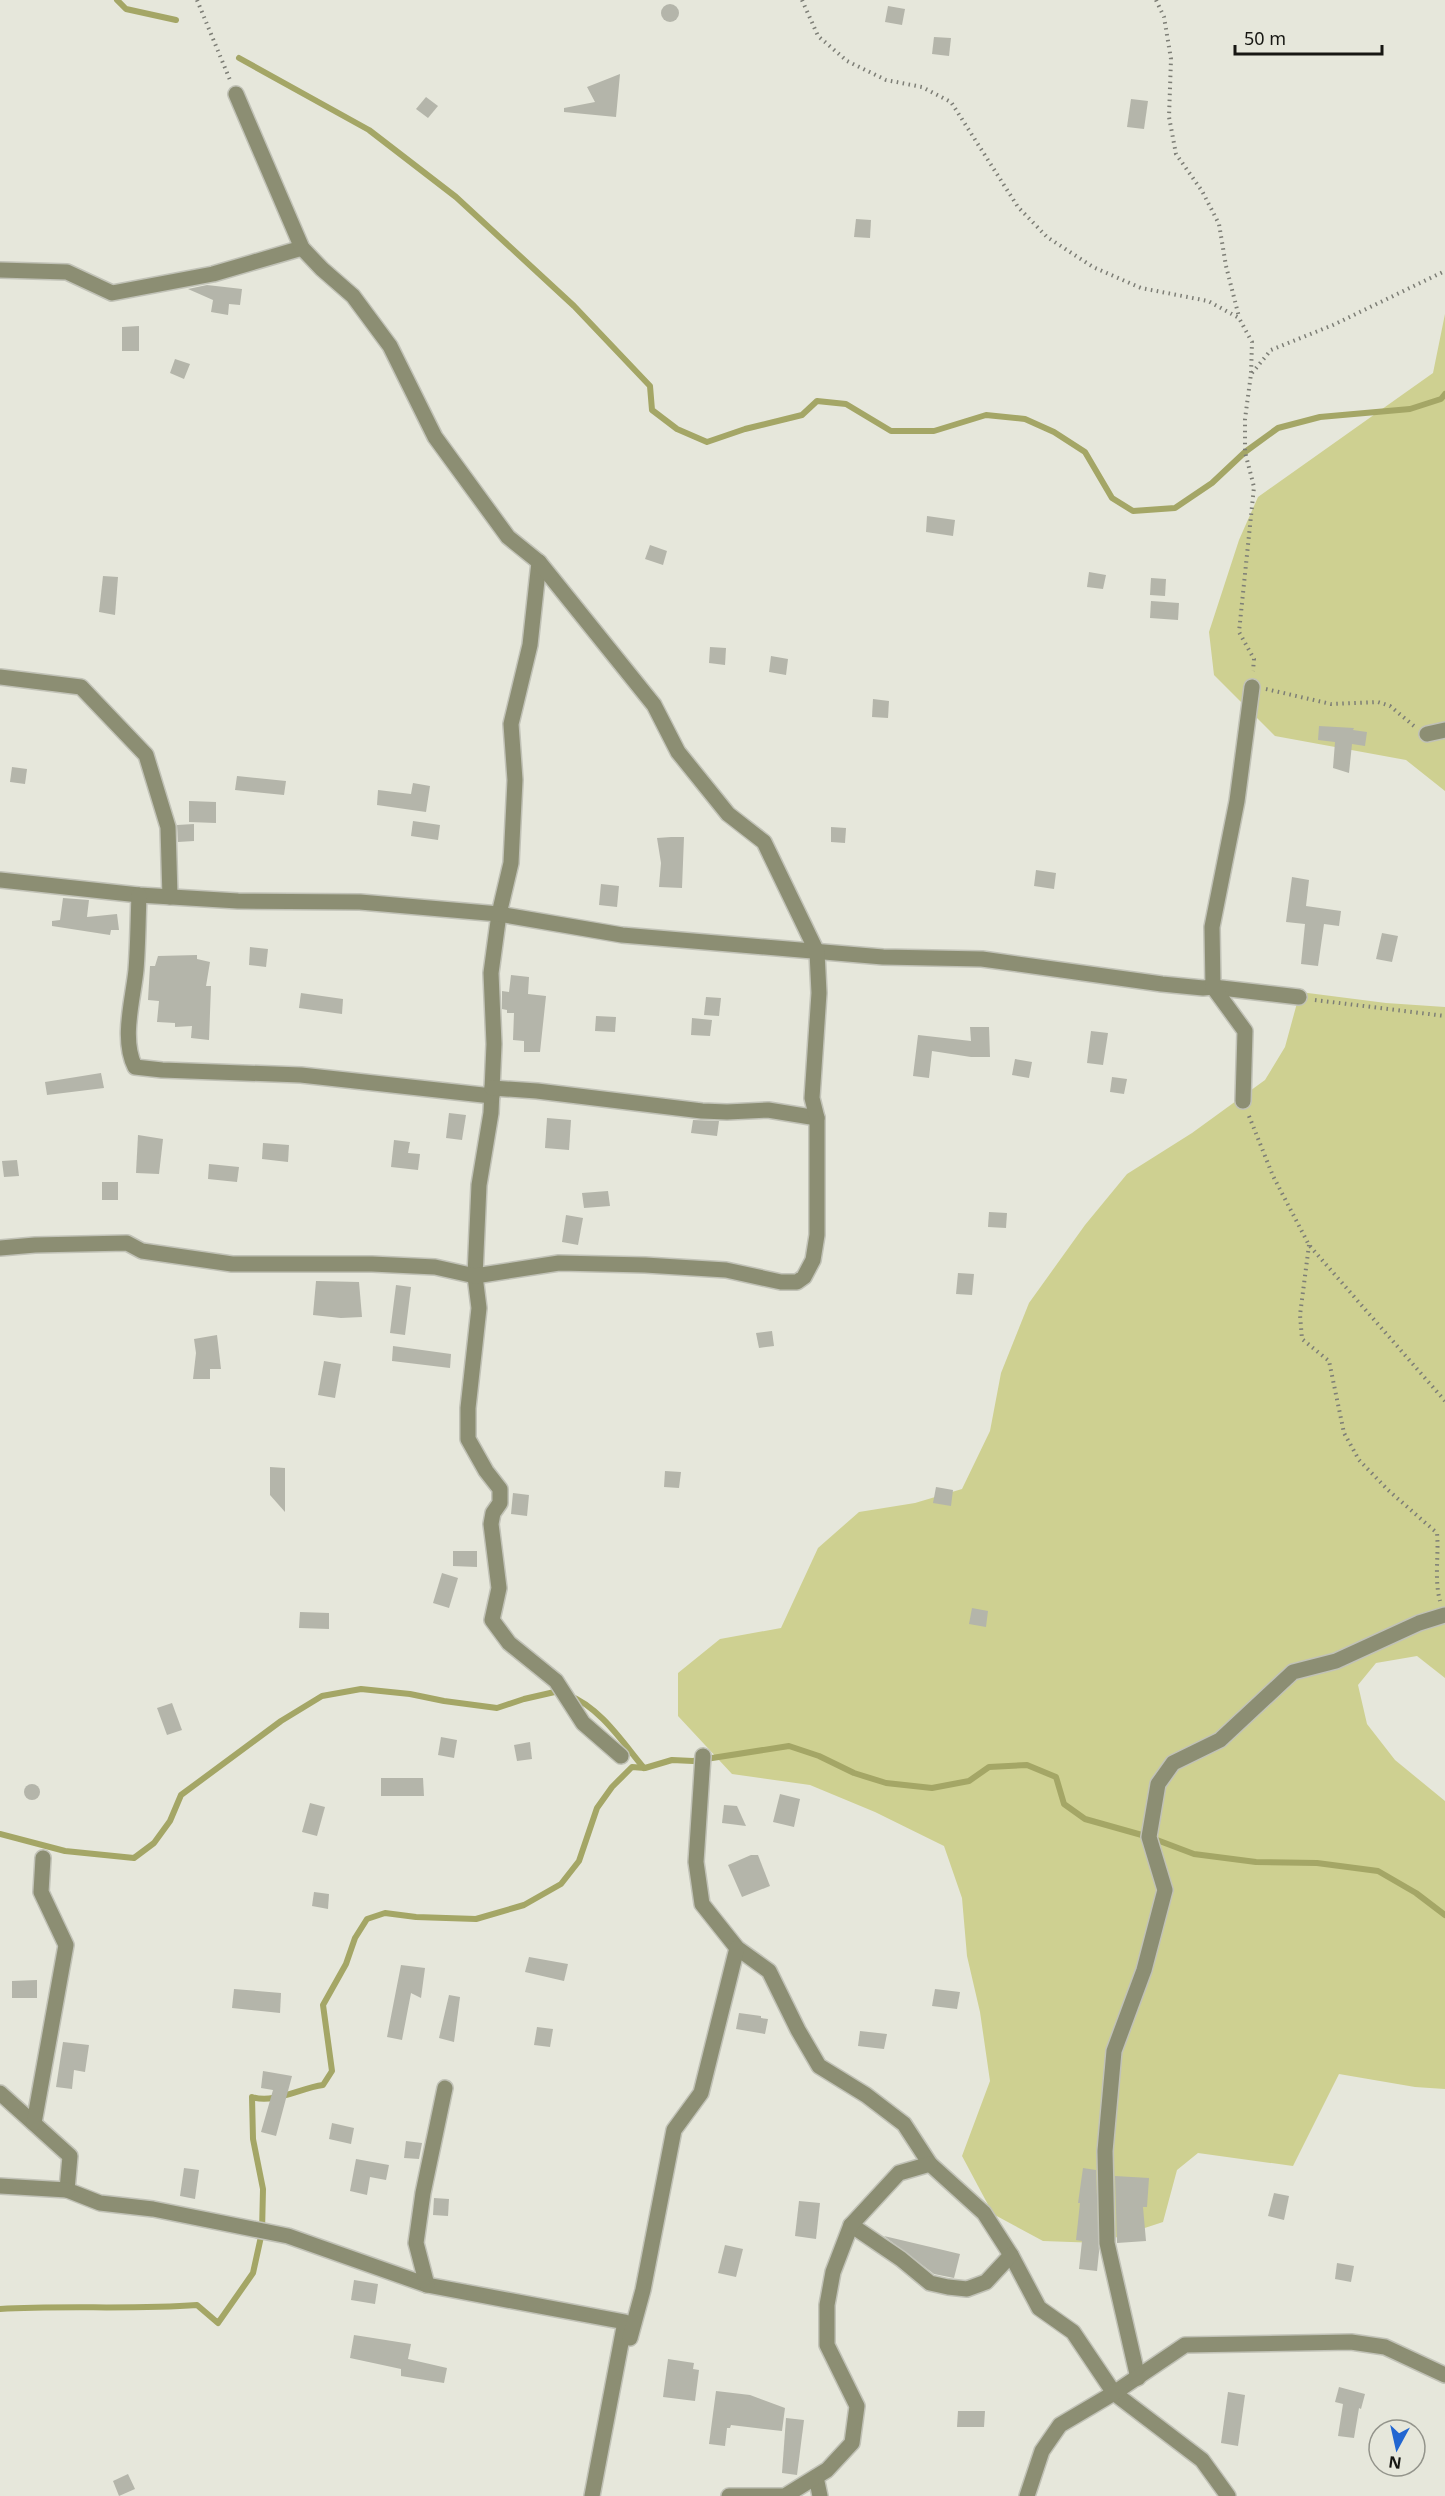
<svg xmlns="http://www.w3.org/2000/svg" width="1445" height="2496" viewBox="0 0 1445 2496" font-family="'Noto Sans',sans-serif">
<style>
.grass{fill:#ced091}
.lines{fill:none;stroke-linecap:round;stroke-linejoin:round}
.stream{stroke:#a4a666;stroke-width:6}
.building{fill:#b4b5aa}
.street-casing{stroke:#c1c2b7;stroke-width:18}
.path{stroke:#7d7e76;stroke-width:4;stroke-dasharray:1.5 4.5;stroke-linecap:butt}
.street{stroke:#8c8e73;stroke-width:15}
</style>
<rect width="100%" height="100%" fill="#e6e7db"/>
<g class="grass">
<path d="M1445,314V791L1406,760L1275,736L1214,675L1209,632L1239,540L1258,497L1433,373Z"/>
<path d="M1300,992L1386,1003L1445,1007V1678L1417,1656L1376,1663L1358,1685L1367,1724L1395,1760L1445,1801V2089L1415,2087L1339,2074L1293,2166L1198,2153L1177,2170L1163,2222L1099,2243L1043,2241L993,2214L962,2156L990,2081L980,2012L967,1956L962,1898L944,1846L875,1812L810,1785L732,1774L678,1716V1673L720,1639L781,1628L818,1548L859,1512L915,1503L962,1489L990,1431L1001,1373L1029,1303L1085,1225L1127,1174L1192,1133L1265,1080L1285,1047Z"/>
</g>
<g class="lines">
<g class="stream">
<path d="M117,0L126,9L176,20"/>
<path d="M239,58L369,130L456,197L574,306L650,386L652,410L677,429L707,442L745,429L802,415L817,401L846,404L891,431H934L986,415L1025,419L1054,432L1085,452L1112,498L1133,511L1175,508L1212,483L1245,452L1278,428L1320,417L1410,409L1441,399L1445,394"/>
<path d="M568,1695C600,1707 623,1743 644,1768"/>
<path d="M0,1834L65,1851L134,1858L154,1843L170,1821L181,1795L281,1721L322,1696L361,1689L410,1694L444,1701L497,1708L524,1699L559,1691"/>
<path d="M0,2309C66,2305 132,2310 197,2305L218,2323L253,2273L262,2232L263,2189L253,2139L252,2097C274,2104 300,2088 323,2085L332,2071L323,2005L346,1964L355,1938L367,1919L385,1913L416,1917L476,1919L524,1905L561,1884L579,1861L597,1808L612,1787L632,1767L645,1768L672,1760L693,1761L789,1746L819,1756L854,1773L886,1783L932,1788L969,1781L989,1767L1027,1765L1056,1777L1064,1804L1085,1819L1149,1837L1194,1854L1256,1862L1317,1863L1378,1871L1416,1893L1445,1915"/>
</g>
</g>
<g class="building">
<circle cx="670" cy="13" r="9"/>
<path d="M888,6L905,9L902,25L885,22Z"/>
<path d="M934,37L951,38L949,56L932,54Z"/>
<path d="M620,74L616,117L564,112V108L595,102L587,87Z"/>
<path d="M426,97L438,106L428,118L416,109Z"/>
<path d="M1131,99L1148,101L1144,129L1127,127Z"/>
<path d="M856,219L871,220L870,238L854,237Z"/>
<path d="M207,285L242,289L240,305L229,304L228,315L211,312L213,300L188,289Z"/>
<path d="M139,326V351H122V327Z"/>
<path d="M175,359L190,364L184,379L170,373Z"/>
<path d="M927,516L955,520L953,536L926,532Z"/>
<path d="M650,545L667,551L663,565L645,559Z"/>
<path d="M1089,572L1106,575L1103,589L1087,587Z"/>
<path d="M103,576L118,577L115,615L99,612Z"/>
<path d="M1151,578L1166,579L1165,596L1150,595Z"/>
<path d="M1151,601L1179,603L1178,620L1150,618Z"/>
<path d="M710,647L726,648L725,665L709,663Z"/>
<path d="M771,656L788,659L786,675L769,672Z"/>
<path d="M873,699L889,701L888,718L872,717Z"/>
<path d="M1319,726L1354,728L1353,730L1367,732L1365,746L1352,744L1349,773L1333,768L1335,742L1318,740Z"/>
<path d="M12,767L27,769L25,784L10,782Z"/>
<path d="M237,776L286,781L284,795L235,790Z"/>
<path d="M413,783L430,786L426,812L377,805L378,790L411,794Z"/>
<path d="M189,801L216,802V823L189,822Z"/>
<path d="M413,821L440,825L438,840L411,836Z"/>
<path d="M194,824V841L178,842L177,825Z"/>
<path d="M831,827L846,828L845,843L831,842Z"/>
<path d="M671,837H684L682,888L659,887L661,863L657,838Z"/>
<path d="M1036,870L1056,873L1054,889L1034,886Z"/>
<path d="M1292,877L1309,880L1306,906L1341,911L1339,926L1324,924L1318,966L1301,964L1305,924L1286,922Z"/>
<path d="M601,884L619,886L617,907L599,905Z"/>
<path d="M63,898L89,900L87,917L117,914L119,930H111L110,935L52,926V921L60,920Z"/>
<path d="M1382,933L1398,936L1392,962L1376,959Z"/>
<path d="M250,947L268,949L266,967L249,965Z"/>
<path d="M197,955V959L210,962L206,986H211L209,1040L191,1038L192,1026L175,1027V1023L157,1022L159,1001L148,1000L150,966H155L158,956Z"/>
<path d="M511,975L529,977L528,994L546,996L540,1052H524V1041L513,1040L514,1013H507V1010L502,1009V991L509,992Z"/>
<path d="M301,993L343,999L342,1014L299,1008Z"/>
<path d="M706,997L721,998L719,1016L704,1015Z"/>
<path d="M596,1016L616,1017L615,1032L595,1031Z"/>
<path d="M692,1018L712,1020L710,1036L691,1035Z"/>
<path d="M970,1027H989L990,1057H971L932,1051L929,1078L913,1076L918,1035L971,1041Z"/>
<path d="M1091,1031L1108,1033L1103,1065L1087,1063Z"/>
<path d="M1015,1059L1032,1062L1029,1078L1012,1075Z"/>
<path d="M101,1073L104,1088L47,1095L45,1082Z"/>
<path d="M1112,1077L1127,1079L1124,1094L1110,1092Z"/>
<path d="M449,1113L466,1115L462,1140L446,1138Z"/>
<path d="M547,1118L571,1120L569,1150L545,1148Z"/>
<path d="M693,1120L719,1121L717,1136L691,1133Z"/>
<path d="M138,1135L163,1139L159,1174L136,1173Z"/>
<path d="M394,1140L410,1142L408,1153L420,1154L418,1170L391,1167Z"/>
<path d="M263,1143L289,1145L288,1162L262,1159Z"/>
<path d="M17,1160L19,1176L4,1177L2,1161Z"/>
<path d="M209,1164L239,1167L237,1182L208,1179Z"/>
<rect x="102" y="1182" width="16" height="18"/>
<path d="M608,1191L610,1206L584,1208L582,1193Z"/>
<path d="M989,1212L1007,1213L1006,1228L988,1227Z"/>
<path d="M566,1215L583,1218L578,1245L562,1242Z"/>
<path d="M958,1273L974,1274L972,1295L956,1294Z"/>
<path d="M316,1281L359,1282L362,1317L341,1318L313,1315Z"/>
<path d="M396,1285L411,1287L405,1335L390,1333Z"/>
<path d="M772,1331L774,1346L759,1348L756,1333Z"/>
<path d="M217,1335L221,1369H210V1379H193L196,1353L194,1339Z"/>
<path d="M393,1346L451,1354L450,1368L392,1361Z"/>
<path d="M324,1361L341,1364L335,1398L318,1395Z"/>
<path d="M270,1467L285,1468V1512L270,1495Z"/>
<path d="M665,1471L681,1472L679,1488L664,1487Z"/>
<path d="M936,1487L953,1490L951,1506L933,1503Z"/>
<path d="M513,1493L529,1495L527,1516L511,1514Z"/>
<path d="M453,1551H477V1567L453,1566Z"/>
<path d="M442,1573L458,1578L449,1608L433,1603Z"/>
<path d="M972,1608L988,1611L986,1627L969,1624Z"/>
<path d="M300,1612L329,1613V1629L299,1628Z"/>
<path d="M172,1703L182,1730L167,1735L157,1708Z"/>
<path d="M441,1737L457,1740L454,1758L438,1755Z"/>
<path d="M530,1742L532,1759L517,1761L514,1745Z"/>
<path d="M381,1778H423L424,1796H381Z"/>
<circle cx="32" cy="1792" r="8"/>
<path d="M780,1794L800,1799L794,1827L773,1822Z"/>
<path d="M310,1803L325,1807L317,1836L302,1832Z"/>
<path d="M724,1805L737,1806L746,1826L722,1823Z"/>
<path d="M751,1855H758L770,1886L742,1897L728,1865Z"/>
<path d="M314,1892L329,1894L328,1909L312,1906Z"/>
<path d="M529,1957L568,1964L564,1981L525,1972Z"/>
<path d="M401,1965L425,1968L421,1998L411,1993L402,2040L387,2037Z"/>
<path d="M37,1980V1998H12V1981Z"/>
<path d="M234,1989L281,1993L280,2013L232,2008Z"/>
<path d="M935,1989L960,1992L957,2009L932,2006Z"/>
<path d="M449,1995L460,1997L454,2042L439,2038Z"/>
<path d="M739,2013L761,2016V2018L768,2019L765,2034L736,2029Z"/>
<path d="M537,2027L553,2029L550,2047L534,2045Z"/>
<path d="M860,2031L887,2034L884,2049L858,2046Z"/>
<path d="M63,2042L89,2045L85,2072L74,2070L72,2089L56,2087Z"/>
<path d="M263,2071L292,2076L276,2136L261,2132L273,2090L261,2088Z"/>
<path d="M332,2123L354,2128L351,2144L329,2139Z"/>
<path d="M406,2141L422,2143L419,2159L404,2158Z"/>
<path d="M356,2159L389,2165L386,2180L370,2177L367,2195L350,2191Z"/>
<path d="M184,2168L199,2170L195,2199L180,2196Z"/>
<path d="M1083,2168L1096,2170L1099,2252L1097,2271L1079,2269L1082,2241L1076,2240L1080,2203H1078Z"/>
<path d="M1115,2176L1149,2178L1147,2207H1143L1146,2241L1117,2243Z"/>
<path d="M1274,2193L1289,2196L1284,2220L1268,2216Z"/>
<path d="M434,2198L449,2199L448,2216L433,2215Z"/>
<path d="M799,2201L820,2203L816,2239L795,2236Z"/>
<path d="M884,2236L960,2254L954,2278L934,2274Z"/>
<path d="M725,2245L743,2249L736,2277L718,2273Z"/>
<path d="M1337,2263L1354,2266L1351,2282L1335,2279Z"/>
<path d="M354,2280L378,2284L375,2304L351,2300Z"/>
<path d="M354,2335L411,2344L408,2359L447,2368L444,2383L401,2376V2369L350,2358Z"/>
<path d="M668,2359L694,2363L693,2369L699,2370L695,2401L663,2397Z"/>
<path d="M1339,2387L1365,2394L1361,2409L1359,2408L1354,2438L1338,2436L1343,2404L1335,2402Z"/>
<path d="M716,2391L750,2395L785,2408L782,2431L731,2425L730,2428H727L725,2446L709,2444Z"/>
<path d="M1228,2392L1245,2395L1238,2446L1221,2443Z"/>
<path d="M958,2411H985L984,2427H957Z"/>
<path d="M786,2418L804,2420L797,2475L782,2473Z"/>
<path d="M128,2474L135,2489L119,2496L113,2481Z"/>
</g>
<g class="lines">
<g class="street-casing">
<g id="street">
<path d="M0,270L67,272L112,293L213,274L302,248"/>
<path d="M539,562L530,645L511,724L515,780L511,863L499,914L491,973L494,1044L491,1113L479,1185L475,1276L479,1308L468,1408V1439L486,1471L500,1489V1503L493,1513L491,1524L499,1588L492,1620L509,1643L556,1681L583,1723L621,1756"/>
<path d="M0,677L81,687L146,755L168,827L170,897"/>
<path d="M1427,734L1445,730"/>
<path d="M0,880L139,895L238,901L360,902L499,914L622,935L883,957L982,959L1162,984L1203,988L1213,987L1299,997"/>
<path d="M139,895C138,920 138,945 136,970C133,1000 121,1039 135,1067L162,1070L301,1075L492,1096"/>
<path d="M492,1088L537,1091L702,1111L727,1112L768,1110L817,1118"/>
<path d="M1243,1101L1245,1031L1213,987L1212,927L1237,801L1252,687"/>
<path d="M0,1248L35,1245L127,1243L142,1251L232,1264H372L435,1267L475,1276L559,1263L645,1265L726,1270L781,1282H797L804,1277L813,1260L817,1235V1118L812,1098L819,993L817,952L764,842L728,814L678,752L654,705L539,562L508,537L435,437L390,346L353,296L322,269L302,248L236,94"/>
<path d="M703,1756L696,1862L702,1904L737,1948L769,1971L798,2030L819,2066L866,2095L904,2124L930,2164L984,2213L1011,2255L1039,2308L1073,2332L1114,2393L1202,2460L1228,2496"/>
<path d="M0,2093L70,2156L67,2190L100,2203L153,2209L288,2236L427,2285L625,2322L592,2496"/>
<path d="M34,2123L66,1945L41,1892L43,1858"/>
<path d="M0,2186L67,2190"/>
<path d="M851,2225L901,2259L930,2283L948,2287L967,2289L986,2282L1011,2255"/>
<path d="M427,2285L416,2243L423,2193L445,2088"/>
<path d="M630,2338L643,2290L674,2130L701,2093L737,1948"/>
<path d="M1138,2378L1107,2243L1105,2151L1114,2051L1144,1970L1165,1890L1149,1837L1158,1784L1173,1763L1220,1740L1293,1672L1336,1661L1419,1623L1445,1615"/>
<path d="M816,2477L820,2496"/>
<path d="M729,2496H785L827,2470L852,2443L857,2406L827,2345V2305L833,2272L851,2225L899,2173L930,2164"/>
<path d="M1027,2496L1042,2451L1060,2425L1114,2393L1185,2345L1351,2342L1385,2347L1445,2375"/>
</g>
</g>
<g class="path">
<path d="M197,0L230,80"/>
<path d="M802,0L818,36L847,61L886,80L922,87L951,102L1018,207L1047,237L1093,267L1141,288L1208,301L1239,318L1252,342L1251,374L1245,419V452L1254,487L1239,632L1254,659L1253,671"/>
<path d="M1156,0L1164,17L1171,59L1169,117L1176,154L1202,191L1219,224L1226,266L1239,317"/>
<path d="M1252,373L1271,350L1333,325L1445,271"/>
<path d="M1266,689L1331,704L1378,702L1390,706L1414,726"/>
<path d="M1315,1000L1445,1016"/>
<path d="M1249,1116L1273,1176L1309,1245L1445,1401"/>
<path d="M1309,1245L1300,1315L1302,1339L1329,1361L1344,1433L1359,1460L1388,1490L1437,1533C1439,1555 1434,1579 1440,1601"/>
</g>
<use href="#street" class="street"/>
</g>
<g transform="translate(1397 2448) rotate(188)"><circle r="28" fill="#e6e7db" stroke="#93948b" stroke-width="1.5"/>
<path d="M0-4.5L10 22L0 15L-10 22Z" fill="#2266d1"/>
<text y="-9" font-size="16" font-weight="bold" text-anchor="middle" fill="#171713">N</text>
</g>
<path d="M1235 45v9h147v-9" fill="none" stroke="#171713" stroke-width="3"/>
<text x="1244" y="45" font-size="18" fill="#171713" stroke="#e6e7db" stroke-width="4.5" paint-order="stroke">50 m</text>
</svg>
